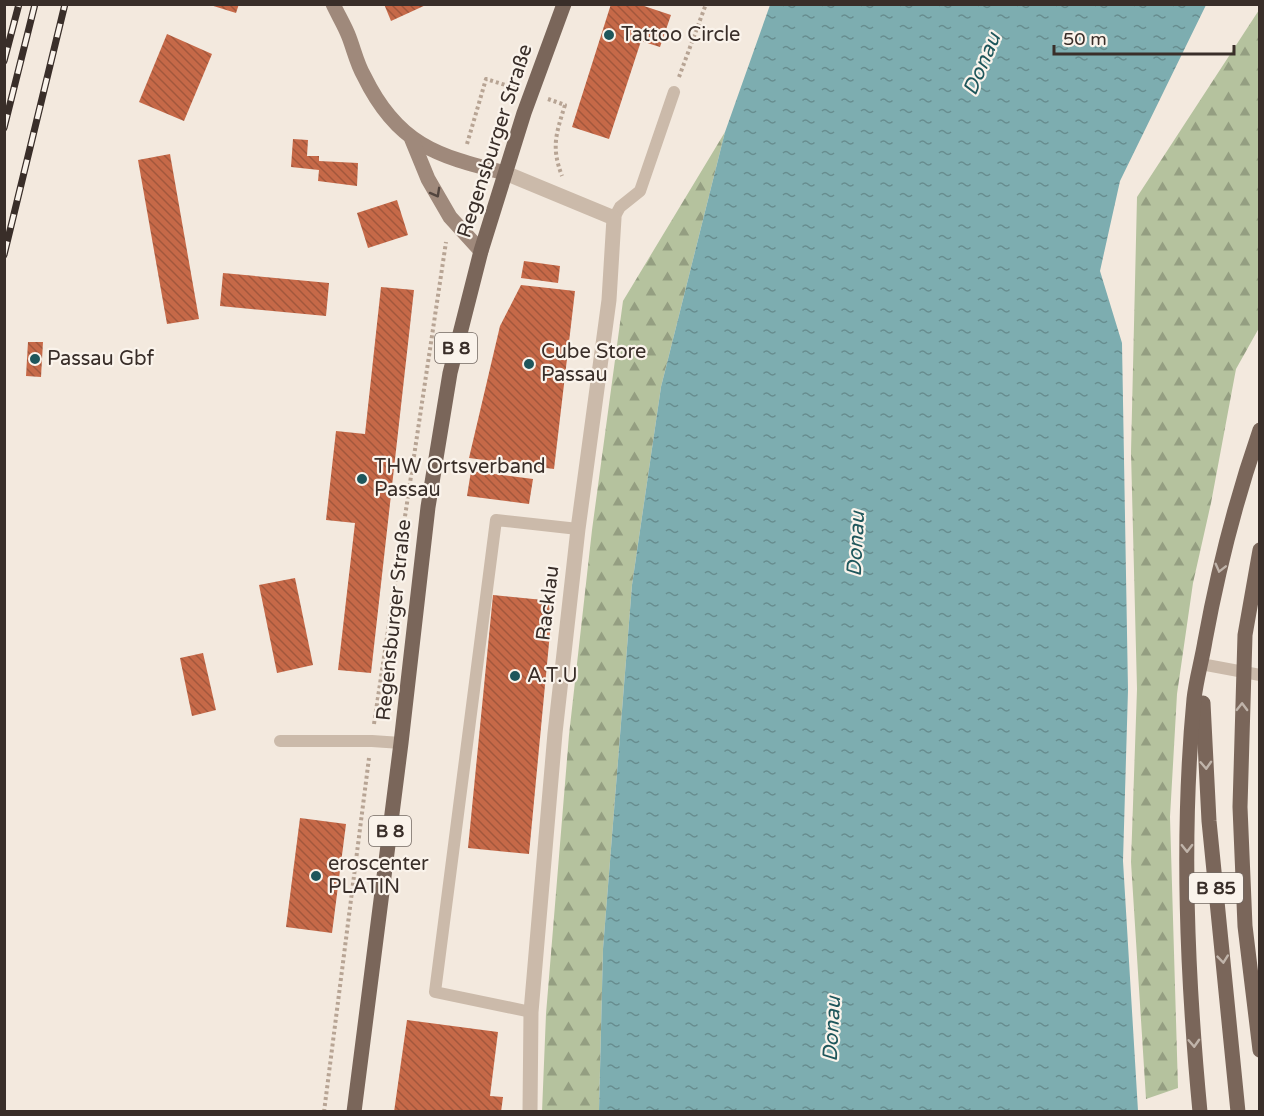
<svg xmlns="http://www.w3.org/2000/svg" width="1264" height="1116" viewBox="0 0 1264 1116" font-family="'Varela Round',sans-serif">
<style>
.forest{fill:url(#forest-firs)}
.water{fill:url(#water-ripples)}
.building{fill:url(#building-back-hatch)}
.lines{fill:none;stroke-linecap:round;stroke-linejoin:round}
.path{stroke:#b7a494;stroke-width:4;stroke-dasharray:3 3;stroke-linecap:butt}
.lane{stroke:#cbbaaa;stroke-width:12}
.street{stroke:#cbbaaa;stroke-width:15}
.secondary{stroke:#9f897b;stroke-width:15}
.primary{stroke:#7a665a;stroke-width:15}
.rail-casing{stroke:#392e29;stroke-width:7}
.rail{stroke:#faf3eb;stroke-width:4.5;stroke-dasharray:14;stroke-linecap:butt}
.oneway{stroke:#52453e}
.oneway2{stroke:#c0b4aa}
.poi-dot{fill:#1e565b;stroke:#faf3eb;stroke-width:2}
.labels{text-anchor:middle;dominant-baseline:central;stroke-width:4.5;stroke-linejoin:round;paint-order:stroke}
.shield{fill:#faf3eb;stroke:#736963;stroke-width:1.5}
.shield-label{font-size:18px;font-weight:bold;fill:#392e29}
.poi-label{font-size:20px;fill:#392e29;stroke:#faf3eb;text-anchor:start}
.street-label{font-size:20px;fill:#392e29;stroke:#faf3eb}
.water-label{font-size:21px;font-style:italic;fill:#1e565b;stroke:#faf3eb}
</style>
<defs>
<pattern id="forest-firs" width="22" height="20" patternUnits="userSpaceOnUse" patternTransform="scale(1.5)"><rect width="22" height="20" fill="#b5c29e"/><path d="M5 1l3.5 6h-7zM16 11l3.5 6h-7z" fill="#949e81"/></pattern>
<pattern id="water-ripples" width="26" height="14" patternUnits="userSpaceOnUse" patternTransform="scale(1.5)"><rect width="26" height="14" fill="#7dadb0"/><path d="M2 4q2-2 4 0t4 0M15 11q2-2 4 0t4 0" fill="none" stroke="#678d8f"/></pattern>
<pattern id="building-back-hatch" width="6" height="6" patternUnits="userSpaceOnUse" patternTransform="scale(1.5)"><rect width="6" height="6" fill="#c66948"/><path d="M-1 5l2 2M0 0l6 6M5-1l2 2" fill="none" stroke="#a2573c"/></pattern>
</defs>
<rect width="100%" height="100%" fill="#f3e9de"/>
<g class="forest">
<path d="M1259,10V328L1236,369L1211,503L1193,583L1177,694L1170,817L1178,1088L1146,1099L1131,862L1137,689L1131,452L1137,197Z"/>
<path d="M725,132L661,387L632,585L603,949L599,1111L542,1112L546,1014L569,735L592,530L623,301Z"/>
</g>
<path class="water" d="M770,5H1206L1120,181L1100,271L1122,343L1128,690L1123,861L1138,1111H599L603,949L632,585L661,387L725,132Z"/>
<g class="building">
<path d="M207,4H239L236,13Z"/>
<path d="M384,4H428L391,21Z"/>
<path d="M611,4H638L671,15L660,47L641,41L609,139L572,127Z"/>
<path d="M167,34L212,54L184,121L139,102Z"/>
<path d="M293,139L308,140L307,156H319V161L358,163L357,186L318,181L319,170L291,167Z"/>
<path d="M170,154L199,319L167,324L138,160Z"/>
<path d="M397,200L408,235L368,248L357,213Z"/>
<path d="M524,261L560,266L558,283L521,278Z"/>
<path d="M223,273L329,283L326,316L220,306Z"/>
<path d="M521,285L575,291L554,469L469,458L500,326Z"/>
<path d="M381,287L414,290L371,673L338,670L355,523L326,520L336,431L365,434Z"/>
<path d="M28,342H43L41,377L26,376Z"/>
<path d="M471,471L533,479L529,504L467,496Z"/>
<path d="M295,578L313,665L277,673L259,585Z"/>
<path d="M493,595L553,601L529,854L468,848Z"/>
<path d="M203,653L216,710L192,716L180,658Z"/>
<path d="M300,818L346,824L332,933L286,927Z"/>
<path d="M407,1020L498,1032L490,1096L503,1097L501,1112H394Z"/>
</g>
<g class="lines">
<g class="path">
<path d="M679,77L706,4"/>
<path d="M548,99L565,105C556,134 551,147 562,176"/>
<path d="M467,144L486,79L515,88"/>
<path d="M374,724L446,242"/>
<path d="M324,1112L369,758"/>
</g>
<g class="lane">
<path d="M614,218L620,207L640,191L674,92"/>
<path d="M1201,664L1260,675"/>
<path d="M280,741H372L401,743"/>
<path d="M531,1012L435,992L496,520L578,529"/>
</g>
<path class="street" d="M505,173L614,218L609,300L578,529L555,733L531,1012L530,1112"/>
<g class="secondary">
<path d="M333,4C338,15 345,26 349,37C354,50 357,64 364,76C397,144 436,156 505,173"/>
<path d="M412,140L428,179L450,217L481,251"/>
</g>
<g class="primary">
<path d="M1260,550L1245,635L1240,807L1245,926L1260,1050"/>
<path d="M1203,703L1209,821L1238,1112"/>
<path d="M354,1112L401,743L428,507L450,373L481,251L524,113L564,4"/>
<path d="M1200,1112C1187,975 1181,836 1194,699C1196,680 1202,660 1205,641C1218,570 1236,499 1260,430"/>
</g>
<g class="rail-casing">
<g id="rail">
<path d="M4,61L19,4"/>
<path d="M4,128L35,4"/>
<path d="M4,255L65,4"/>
</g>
</g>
<use href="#rail" class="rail"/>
</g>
<defs><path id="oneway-chevron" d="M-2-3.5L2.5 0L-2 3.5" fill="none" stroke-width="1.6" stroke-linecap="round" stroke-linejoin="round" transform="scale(1.5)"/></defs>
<use class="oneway" href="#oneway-chevron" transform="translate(436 193) rotate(61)"/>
<g class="oneway2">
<use href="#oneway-chevron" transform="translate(1220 568) rotate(104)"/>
<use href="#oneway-chevron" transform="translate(1242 707) rotate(-89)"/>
<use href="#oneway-chevron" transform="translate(1206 765) rotate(87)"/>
<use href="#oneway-chevron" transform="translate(1187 848) rotate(89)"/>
<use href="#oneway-chevron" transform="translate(1223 959) rotate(84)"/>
<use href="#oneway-chevron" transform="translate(1194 1043) rotate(87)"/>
</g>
<g class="poi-dot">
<circle cx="609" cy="35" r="6"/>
<circle cx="35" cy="359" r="6"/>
<circle cx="529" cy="364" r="6"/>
<circle cx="362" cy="479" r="6"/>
<circle cx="515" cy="676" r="6"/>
<circle cx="316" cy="876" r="6"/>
</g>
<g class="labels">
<g class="shield">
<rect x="435" y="333" width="42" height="30" rx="4.5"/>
<rect x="369" y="816" width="42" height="30" rx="4.5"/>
<rect x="1189" y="873" width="54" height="30" rx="4.5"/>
</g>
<g class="shield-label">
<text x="456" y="348">B 8</text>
<text x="390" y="831">B 8</text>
<text x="1216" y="888">B 85</text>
</g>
<g class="poi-label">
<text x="621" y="35">Tattoo Circle</text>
<text x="541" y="352">Cube Store<tspan x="541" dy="23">Passau</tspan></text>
<text x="47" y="359">Passau Gbf</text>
<text x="374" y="467">THW Ortsverband<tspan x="374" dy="23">Passau</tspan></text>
<text x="527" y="676">A.T.U</text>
<text x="328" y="864">eroscenter<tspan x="328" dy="23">PLATIN</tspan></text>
</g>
<g class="street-label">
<text transform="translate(495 141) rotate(-72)">Regensburger Straße</text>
<text transform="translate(548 603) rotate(-83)">Racklau</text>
<text transform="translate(394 620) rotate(-84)">Regensburger Straße</text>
</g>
<g class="water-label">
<text transform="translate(982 64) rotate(-67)">Donau</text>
<text transform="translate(856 544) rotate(-87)">Donau</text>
<text transform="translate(832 1029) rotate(-87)">Donau</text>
</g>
</g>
<rect width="1264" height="1116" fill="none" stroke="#392e29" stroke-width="12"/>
<path d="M1054 45v9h180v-9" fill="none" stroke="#392e29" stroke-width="3"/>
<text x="1063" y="45" font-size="18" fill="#392e29" stroke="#faf3eb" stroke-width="4.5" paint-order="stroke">50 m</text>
</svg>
